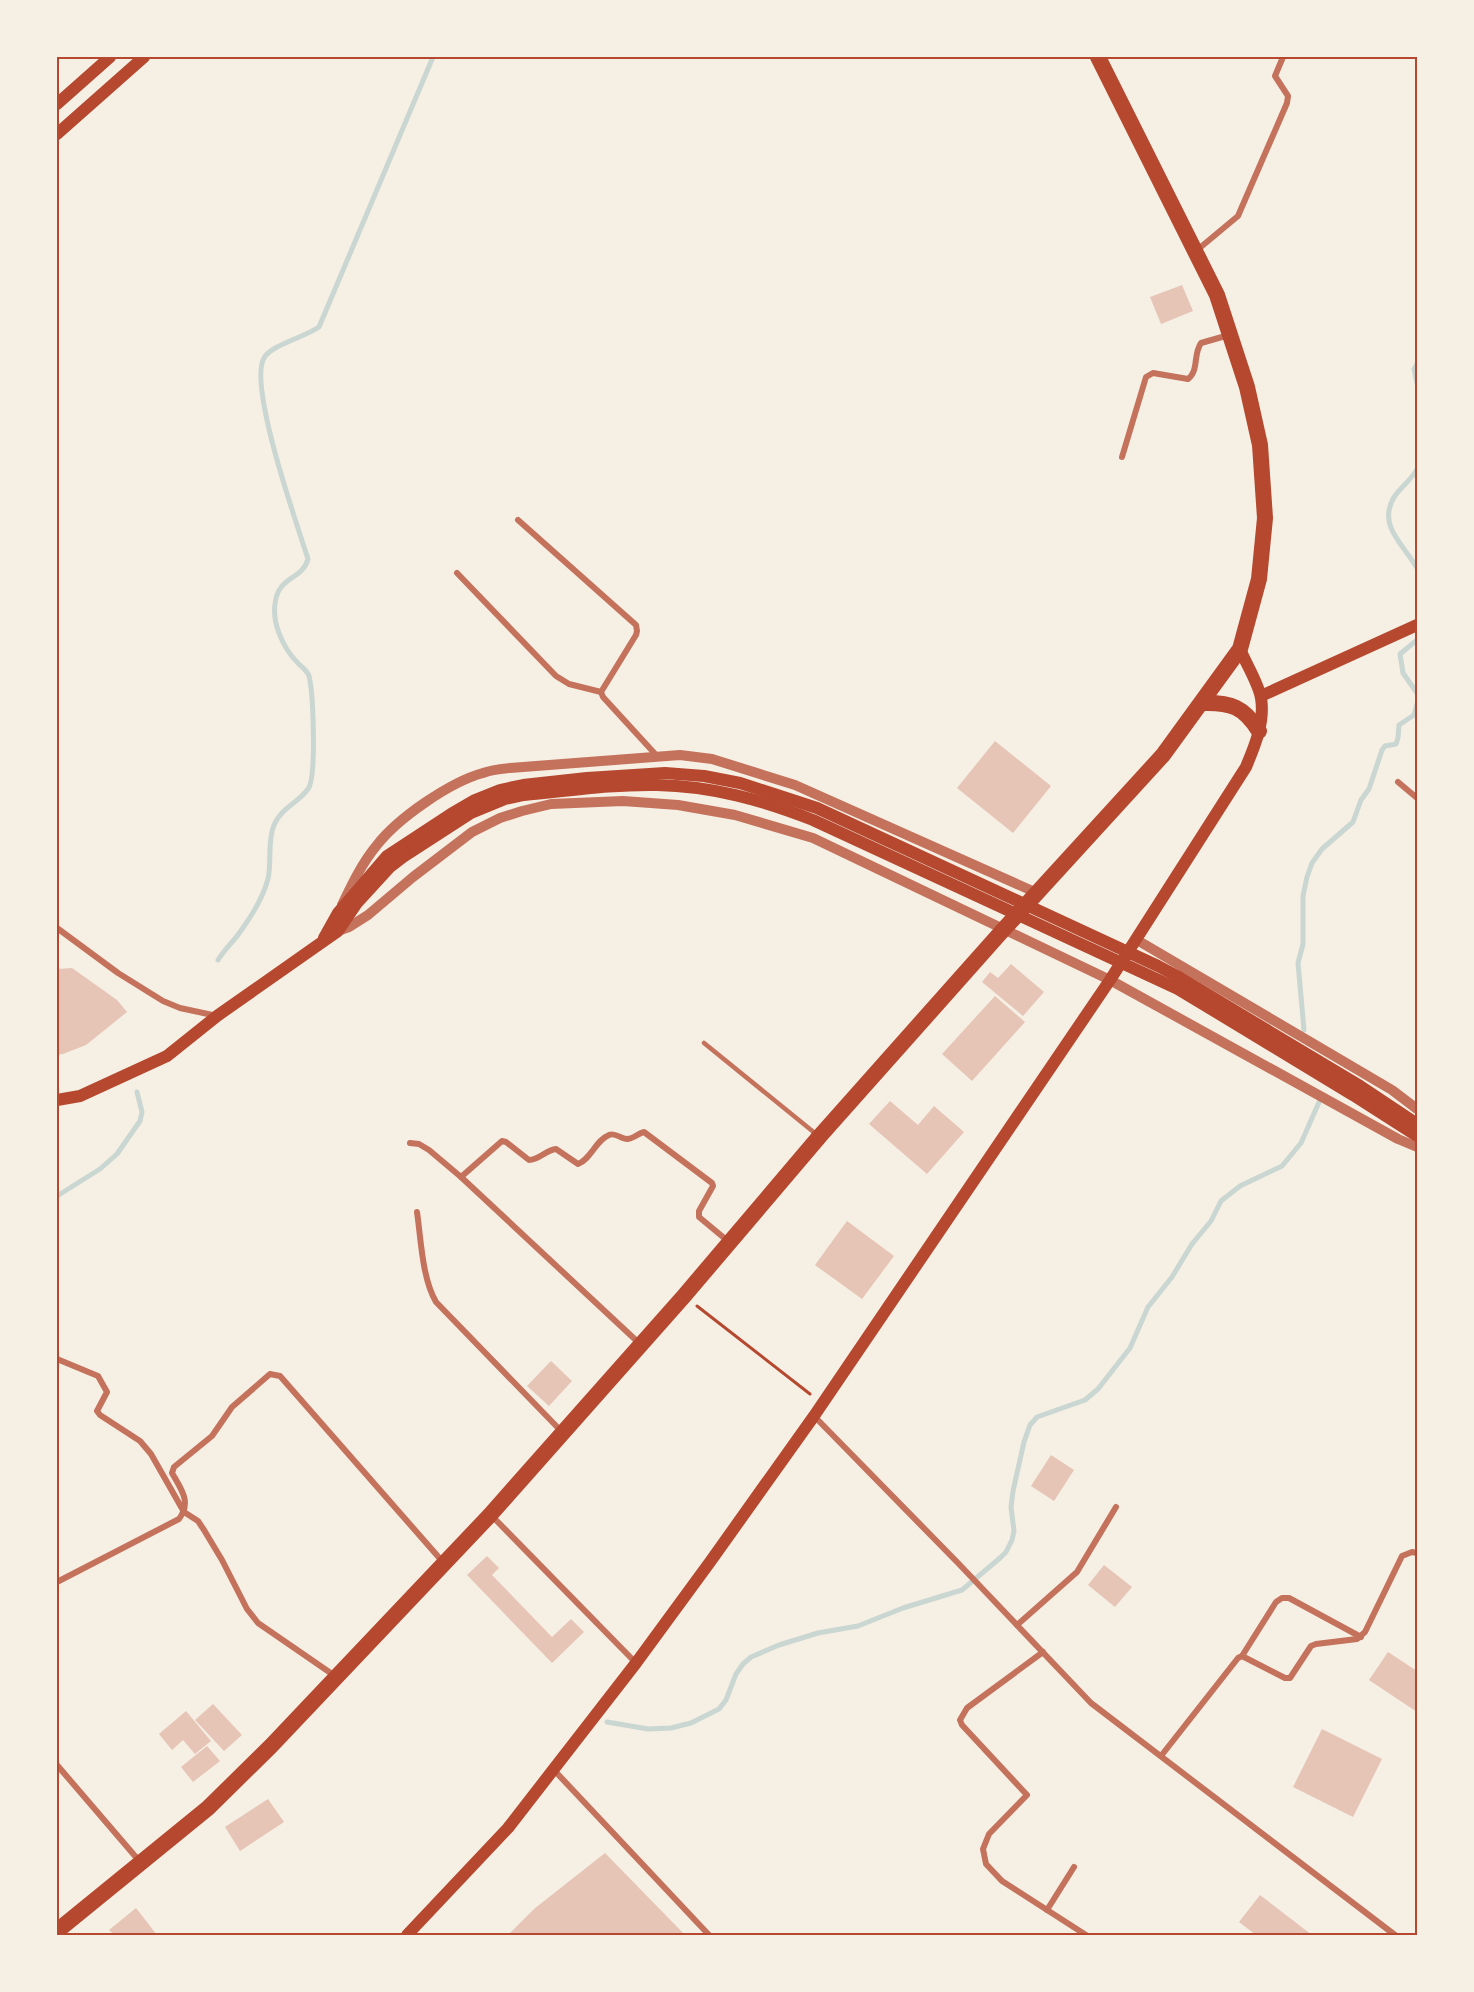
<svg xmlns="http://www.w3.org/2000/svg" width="1474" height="1992" viewBox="0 0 1474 1992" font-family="Mulish,sans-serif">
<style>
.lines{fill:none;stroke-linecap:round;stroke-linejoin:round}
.stream{stroke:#c9d6d2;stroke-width:5}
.building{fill:#e6c5b7}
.path{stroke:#b5482f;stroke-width:3}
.service{stroke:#c5725c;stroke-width:4.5}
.minor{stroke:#c5725c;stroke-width:6}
.tertiary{stroke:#c5725c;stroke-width:10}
.secondary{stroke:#b5482f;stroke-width:12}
.trunk{stroke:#b5482f;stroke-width:16}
.neatline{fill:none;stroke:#b5482f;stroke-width:2}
</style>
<rect width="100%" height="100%" fill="#f6efe4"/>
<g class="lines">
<g class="stream">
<path d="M1417,364L1414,369L1417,383"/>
<path d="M1417,469C1411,481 1399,488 1393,499C1378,527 1405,546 1417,568"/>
<path d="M1417,640L1400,654L1403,673L1417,693"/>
<path d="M218,960C225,949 233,942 240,932C251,917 263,897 268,879C272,861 267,842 274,825C281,808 298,803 308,789C317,777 313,692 309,676C307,670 301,667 297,662C284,649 272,624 275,604C278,575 302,581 308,559C297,524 248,386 264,358C271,345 305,337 319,327L433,57"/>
<path d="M1304,1030L1298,963L1303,944V896L1307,877L1312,863L1322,849L1353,822L1361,800L1369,789L1382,750L1385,746L1396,744L1398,738L1399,725L1414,715L1417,704"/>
<path d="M57,1196L100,1169L117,1154L140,1121L142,1112L137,1092"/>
<path d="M607,1722L648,1729L671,1728L691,1723L719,1709L726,1700L736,1674L743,1664L751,1657L779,1645L818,1633L858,1626L903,1608L962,1590L1000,1558L1006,1552L1012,1540L1014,1531L1011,1507L1013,1491L1024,1442L1030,1425L1037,1417L1085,1400L1098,1389L1130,1348L1148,1307L1172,1277L1192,1244L1211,1221L1221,1201L1240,1186L1282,1166L1301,1143L1320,1100"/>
</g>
</g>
<g class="building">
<path d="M1182,285L1193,311L1161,324L1150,297Z"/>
<path d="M995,741L1051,786L1013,833L957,788Z"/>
<path d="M1011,964L1044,992L1023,1016L982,982L990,972L998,978Z"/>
<path d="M72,968L117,1000L127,1012L86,1045L63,1054L57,1055V969Z"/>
<path d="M995,996L1025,1022L972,1081L942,1054Z"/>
<path d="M890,1101L918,1125L934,1106L964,1132L927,1174L869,1124Z"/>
<path d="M847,1221L894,1256L862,1299L815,1265Z"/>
<path d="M551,1361L572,1381L549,1406L527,1386Z"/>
<path d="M1051,1455L1074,1470L1054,1501L1031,1486Z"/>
<path d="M487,1556L499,1568L492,1575L552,1637L571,1619L584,1632L552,1663L467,1575Z"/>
<path d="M1104,1565L1132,1587L1115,1607L1088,1585Z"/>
<path d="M1388,1652L1417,1671V1712L1369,1680Z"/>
<path d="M213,1704L242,1735L224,1751L195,1720Z"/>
<path d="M186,1711L211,1741L195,1754L183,1740L172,1750L159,1734Z"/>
<path d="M1322,1729L1382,1759L1353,1817L1293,1787Z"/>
<path d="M207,1746L220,1761L193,1782L181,1767Z"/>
<path d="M268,1799L284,1822L240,1851L225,1827Z"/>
<path d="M605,1853L685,1935H508L534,1909Z"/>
<path d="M1260,1895L1312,1935H1256L1239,1922Z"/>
<path d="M136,1908L157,1935H114L109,1930Z"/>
</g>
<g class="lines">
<path class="path" d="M697,1306L810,1394"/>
<path class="service" d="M704,1043L816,1134"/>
<g class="minor">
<path d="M1196,251L1238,216L1241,209L1287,103L1288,96L1275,76L1283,57"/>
<path d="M1122,457L1146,377L1153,373L1188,379C1199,371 1193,354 1201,343L1229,335"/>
<path d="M518,520L636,625L637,631L636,635L601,692L603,697L657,756"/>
<path d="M457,573L556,676L569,684L601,692"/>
<path d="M1398,782L1417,798"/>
<path d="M57,928L118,973L163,1001L180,1008L217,1016"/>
<path d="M410,1143L419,1144L429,1150L461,1177L640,1344"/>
<path d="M461,1177L502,1141L506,1142L529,1160C539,1160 546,1150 556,1149L578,1164C591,1159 596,1140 609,1135C615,1132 621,1139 627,1139C634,1139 638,1133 644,1132L712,1183L713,1186L699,1211V1217L729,1242"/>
<path d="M417,1212C421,1239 422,1278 436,1302L563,1433"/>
<path d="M57,1359L98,1376L107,1392L97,1411L100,1415L140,1441L151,1454L184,1512L198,1521L204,1530L222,1560L247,1609L258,1623L335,1676"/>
<path d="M814,1416L958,1563L1091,1703L1395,1935"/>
<path d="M491,1515L636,1663"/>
<path d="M57,1582L179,1519C192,1502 181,1489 172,1473L174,1467L212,1436L232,1407L270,1374L280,1376L442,1561"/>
<path d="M1017,1625L1077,1572L1116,1507"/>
<path d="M1043,1652L967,1708L960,1720L962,1725L1027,1795L989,1834L983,1849L986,1864L1002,1881L1086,1935"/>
<path d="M1242,1656L1285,1678H1290L1311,1646L1316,1644L1357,1639L1365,1632L1402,1556L1412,1552L1417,1553"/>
<path d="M1161,1756L1238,1658L1242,1656L1276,1602L1282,1598H1289L1361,1637"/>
<path d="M57,1765L141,1863"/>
<path d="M553,1769L709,1935"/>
<path d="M1047,1910L1074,1867"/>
</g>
<g class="tertiary">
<path d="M342,905C352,884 362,863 377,845C398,818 450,782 483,773C491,770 501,769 510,768L680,755L712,759L795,785L1037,893"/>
<path d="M338,931L349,927L368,915L413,877L472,832L500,818L522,811L551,804L623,801L678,805L735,815L813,838L1110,980L1398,1139L1417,1147"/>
<path d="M1137,940L1392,1090L1417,1109"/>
</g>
<g class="secondary">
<path d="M57,104L110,57"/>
<path d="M57,134L144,57"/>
<path d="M1261,696L1417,625"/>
<path d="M324,938L338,913L387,856L451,814L475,800L500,790L523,785L587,778L665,773L704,776L740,783L817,808L1158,966L1177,976L1360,1086L1417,1124"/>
<path d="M57,1100L80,1096L167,1056L217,1016L338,931L357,903L390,867L403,857L471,813L505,799L524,795C568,791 613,784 657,785C712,786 762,800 813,820L1178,989L1353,1095L1417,1136"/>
<path d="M407,1935L508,1828L636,1663L710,1562L814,1416L1110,980L1246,767C1255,745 1265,722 1261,698C1258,682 1246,664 1240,649"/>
</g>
<g class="trunk">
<path d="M1202,703C1231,702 1244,707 1259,731"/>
<path d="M57,1931L208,1808L271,1746L490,1515L684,1296L819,1137L1003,930L1163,755L1240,649L1259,579L1265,518L1260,445L1247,387L1217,295L1098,57"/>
</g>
</g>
<rect width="1474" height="1992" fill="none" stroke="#f6efe4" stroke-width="117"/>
<rect x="58" y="58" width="1358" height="1876" class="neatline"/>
</svg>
